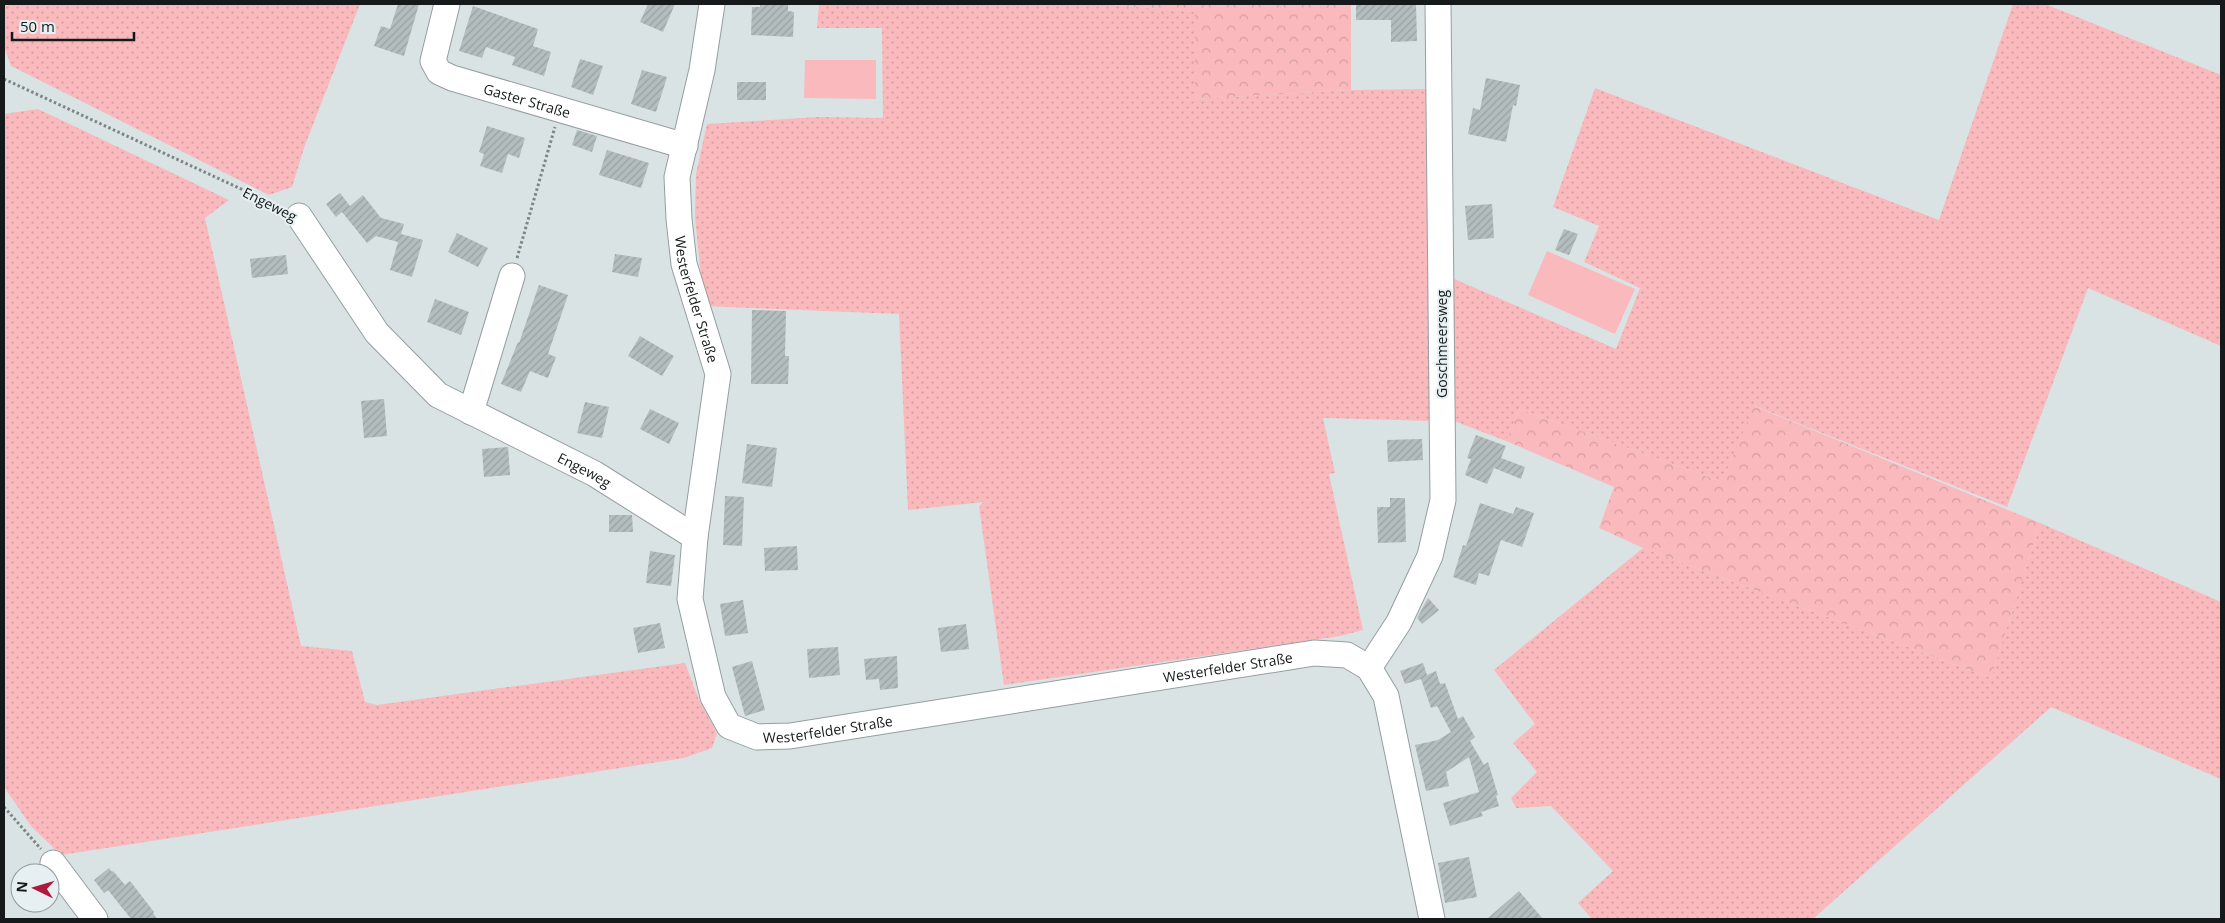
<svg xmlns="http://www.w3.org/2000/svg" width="2225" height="923" viewBox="0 0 2225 923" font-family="'Open Sans',sans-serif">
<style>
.grass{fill:url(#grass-dots)}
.forest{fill:url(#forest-crowns)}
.garden{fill:#fab9bc}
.building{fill:url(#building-hatch)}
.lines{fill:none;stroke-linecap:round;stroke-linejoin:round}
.minor-casing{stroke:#959fa0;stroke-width:27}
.path{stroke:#7d8485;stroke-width:3;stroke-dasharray:2.5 2.5;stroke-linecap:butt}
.minor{stroke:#fff;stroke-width:25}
.labels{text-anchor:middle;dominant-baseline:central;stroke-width:4;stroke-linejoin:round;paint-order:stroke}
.street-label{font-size:14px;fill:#151919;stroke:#e6f0f2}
</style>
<defs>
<pattern id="grass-dots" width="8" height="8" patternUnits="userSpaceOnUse" patternTransform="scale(1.25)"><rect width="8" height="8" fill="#fab9bc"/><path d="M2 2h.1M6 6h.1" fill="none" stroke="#d59ea1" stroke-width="1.8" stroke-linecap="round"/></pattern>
<pattern id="forest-crowns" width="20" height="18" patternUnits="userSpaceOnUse" patternTransform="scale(1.25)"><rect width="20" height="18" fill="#fab9bc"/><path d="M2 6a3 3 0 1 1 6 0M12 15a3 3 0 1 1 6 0" fill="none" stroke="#d59ea1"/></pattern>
<pattern id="building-hatch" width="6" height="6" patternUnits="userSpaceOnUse" patternTransform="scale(1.25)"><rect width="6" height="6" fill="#b3bdbe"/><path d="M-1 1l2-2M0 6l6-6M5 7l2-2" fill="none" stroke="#99a2a3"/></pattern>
</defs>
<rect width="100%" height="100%" fill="#d9e3e4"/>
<g class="grass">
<path d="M4,4H360L305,145L292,187L269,195L11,66L4,46Z"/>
<path d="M819,4H1101L1195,12V99L1351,90L1428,89L1432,421L1323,418L1335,473L1329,474L1363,630L1340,636L1004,685L979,506L984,502L908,510L899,314L704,306L695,217L696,174L707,124L818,117L883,118L882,28H817Z"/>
<path d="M2013,4H2045L2221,75V346L2088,288L2007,507L1755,406L1722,482L1520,409L1506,441L1454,421L1452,278L1616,349L1640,288L1584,262L1599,226L1553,207L1595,88L1939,220Z"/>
<path d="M38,109L229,200L205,218L301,646L352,651L365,702L377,705L685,663L699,700L717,733L712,748L684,758L61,855L31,826L4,787V114Z"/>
<path d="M2040,523L2221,602V779L2051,707L1813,919H1592L1578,903L1613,871L1551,806L1516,808L1511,798L1537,772L1513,743L1535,724L1494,670L1643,548L1991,678Z"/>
</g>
<g class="forest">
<path d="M1101,4H1351V90L1195,99V12Z"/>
<path d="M1754,406L2040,523L1991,678L1643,548L1599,528L1614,487L1506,441L1520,409L1722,482Z"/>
</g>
<g class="garden">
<path d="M805,60H876V99L804,98Z"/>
<path d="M1547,251L1635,289L1615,334L1528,295Z"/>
</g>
<g class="building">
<path d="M398,4H419L404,56L374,46L381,26L390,29Z"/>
<path d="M648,4H675L663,32L640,22Z"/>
<path d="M760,4H788V11L794,12L793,37L751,35L752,7H760Z"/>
<path d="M1356,4H1416L1417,41L1391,42V20H1356Z"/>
<path d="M473,6L538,29L533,46L551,52L544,76L512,65L515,57L486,47L482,58L459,51Z"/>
<path d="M580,59L603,66L593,95L571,87Z"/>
<path d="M642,70L667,77L656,112L631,104Z"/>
<path d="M1486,78L1520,85L1516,106L1513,105L1506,142L1468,134L1473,108L1480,110Z"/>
<rect x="737" y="82" width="29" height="18"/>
<path d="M487,126L525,138L519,158L508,154L502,173L480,166L484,154L479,152Z"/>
<path d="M577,130L597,136L592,152L572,145Z"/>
<path d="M607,150L649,163L641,188L599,175Z"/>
<path d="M340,193L350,206L363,195L381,218L404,224L401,234L423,240L412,277L390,270L398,242L376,236L367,243L342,212L343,211L336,217L326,204Z"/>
<path d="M1492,204L1494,238L1468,240L1465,206Z"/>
<path d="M1564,229L1578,234L1569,255L1555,250Z"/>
<path d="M457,233L488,248L478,267L448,252Z"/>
<path d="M615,254L642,258L638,277L612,272Z"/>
<path d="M286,255L288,274L252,278L250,259Z"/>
<path d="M539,285L568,295L548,354L556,357L548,378L530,371L521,392L501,384L518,342L519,343Z"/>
<path d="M435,299L469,312L461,335L427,322Z"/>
<path d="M752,310L786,311L785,356H789L788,384H751Z"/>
<path d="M640,336L674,356L662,376L628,356Z"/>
<path d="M384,399L387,436L364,438L361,401Z"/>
<path d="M585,402L609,407L602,438L577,433Z"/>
<path d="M650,409L679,423L669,444L640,429Z"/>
<path d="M1476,435L1506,446L1501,458L1525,467L1521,479L1494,468L1487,484L1465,475L1471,459L1467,458Z"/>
<path d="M1422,439L1423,460L1388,462L1387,440Z"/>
<path d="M747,444L777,448L772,487L742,483Z"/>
<path d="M508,447L510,475L484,477L482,449Z"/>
<path d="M725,496L744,497L742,546L723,545Z"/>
<path d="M1390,498H1405L1406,542L1378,543L1377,507H1390Z"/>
<path d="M1480,503L1513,514L1516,507L1534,513L1522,547L1501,540L1489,576L1479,573L1476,585L1453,577L1463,545L1466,546Z"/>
<path d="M609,515H632L633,532H609Z"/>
<path d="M797,546L798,570L765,571L764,548Z"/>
<path d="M650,551L675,555L671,586L646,583Z"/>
<path d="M1428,598L1439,610L1422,624L1417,618Z"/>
<path d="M743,600L748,633L725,636L720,604Z"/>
<path d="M660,623L665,648L638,653L633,628Z"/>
<path d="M966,624L969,649L941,652L938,628Z"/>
<path d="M838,647L840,675L809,678L807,649Z"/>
<path d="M897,656L898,688L880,690L879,679L866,680L864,659Z"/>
<path d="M752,661L765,710L745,716L732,667Z"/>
<path d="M1423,663L1427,675L1436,671L1440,684L1445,683L1458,719L1463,716L1475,737L1470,741L1484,765L1488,762L1498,795L1496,796L1499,806L1481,812L1483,816L1450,826L1443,803L1479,792L1469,757L1446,772L1449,786L1426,791L1415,745L1438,740L1451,732L1437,706L1431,708L1421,679L1405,684L1400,671Z"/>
<path d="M1469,857L1477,897L1445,903L1438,863Z"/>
<path d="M109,868L112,872L113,871L125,885L130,881L154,912L153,913L157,919H131L108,890L104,893L94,880Z"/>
<path d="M1519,891L1543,919H1487Z"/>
</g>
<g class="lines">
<g class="minor-casing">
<g id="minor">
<path id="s1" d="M447,4L433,61L439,72L452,78L685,146"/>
<path id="s2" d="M712,4L702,70L677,177L679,219L684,264L718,374L695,537L690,599L713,697L729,726L757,737L790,736L1314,653L1347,655L1369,668L1386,696L1432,919"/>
<path id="s3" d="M299,216L377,333L438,395L595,474L695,537"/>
<path d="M471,412L512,276"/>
<path d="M1369,668L1399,622L1430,556L1443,500L1438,4"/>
<path d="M53,863L95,919"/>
</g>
</g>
<g class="path">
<path d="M4,79L282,208"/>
<path d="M517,258L555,127"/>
<path d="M4,807L41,849"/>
</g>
<use href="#minor" class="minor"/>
</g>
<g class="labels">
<g class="street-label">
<text stroke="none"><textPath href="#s1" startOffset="164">Gaster Straße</textPath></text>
<text transform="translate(270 204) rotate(27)">Engeweg</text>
<text stroke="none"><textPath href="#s2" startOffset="301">Westerfelder Straße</textPath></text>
<text transform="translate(1441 344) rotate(-90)">Goschmeersweg</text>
<text stroke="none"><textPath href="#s3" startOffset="392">Engeweg</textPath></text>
<text stroke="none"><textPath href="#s2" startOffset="1246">Westerfelder Straße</textPath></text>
<text stroke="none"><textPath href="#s2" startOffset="841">Westerfelder Straße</textPath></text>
</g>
</g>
<rect width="2225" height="923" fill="none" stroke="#151919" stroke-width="10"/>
<g transform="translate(35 888) rotate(275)"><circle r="24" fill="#e6f0f2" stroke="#929a9b"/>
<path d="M0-4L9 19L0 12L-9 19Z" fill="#ae1a3b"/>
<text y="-8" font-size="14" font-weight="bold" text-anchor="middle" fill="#151919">N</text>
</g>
<path d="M12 32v8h122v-8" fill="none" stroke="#151919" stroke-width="2.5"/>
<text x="20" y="32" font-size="15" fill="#151919" stroke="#e6f0f2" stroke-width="4" paint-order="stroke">50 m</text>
</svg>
